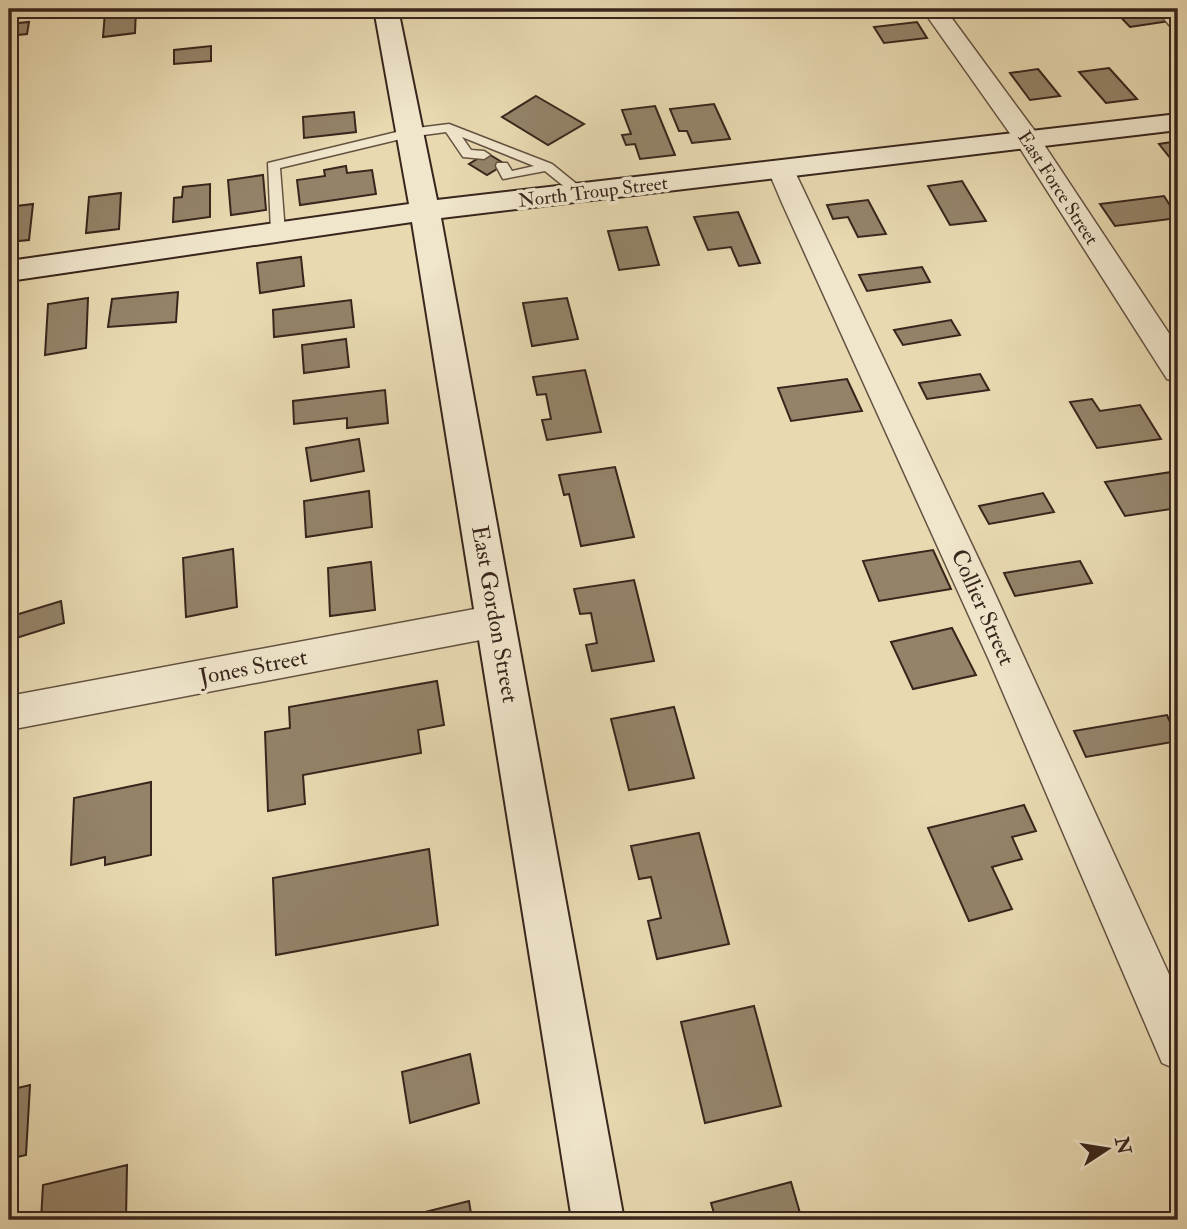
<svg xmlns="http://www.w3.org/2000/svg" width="1187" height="1229" viewBox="0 0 1187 1229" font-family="'IM FELL Double Pica',serif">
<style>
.building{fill:#948369;stroke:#38251c;stroke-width:2}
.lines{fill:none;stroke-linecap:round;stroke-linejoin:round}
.lane-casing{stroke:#645241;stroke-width:3}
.street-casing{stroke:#645241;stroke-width:3}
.secondary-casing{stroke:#38251c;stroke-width:4}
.lane{fill:#f0e6cc;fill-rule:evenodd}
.street{fill:#f0e6cc;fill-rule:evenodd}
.secondary{fill:#f0e6cc;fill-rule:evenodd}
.labels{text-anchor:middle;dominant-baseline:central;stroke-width:7;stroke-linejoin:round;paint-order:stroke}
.far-street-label{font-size:19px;fill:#38251c;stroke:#f0e6cc}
.street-label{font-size:23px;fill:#38251c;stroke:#f0e6cc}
</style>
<rect width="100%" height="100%" fill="#e8d9b1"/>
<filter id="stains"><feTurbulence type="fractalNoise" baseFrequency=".00286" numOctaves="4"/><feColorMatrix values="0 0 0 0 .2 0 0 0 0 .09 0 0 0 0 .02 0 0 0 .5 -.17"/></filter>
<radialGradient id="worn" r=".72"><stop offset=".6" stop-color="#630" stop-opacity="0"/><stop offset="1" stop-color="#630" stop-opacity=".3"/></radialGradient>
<g class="building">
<path d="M136,9L135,33L103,37L105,12Z"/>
<path d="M859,9H906L907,10L862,14Z"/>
<path d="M1113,9H1164L1176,20L1130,27Z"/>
<path d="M29,22L27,34L18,35L15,56L9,57V24Z"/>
<path d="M917,22L927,38L884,43L874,27Z"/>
<path d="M211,46V61L174,64V50Z"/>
<path d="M1109,68L1137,99L1106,103L1079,72Z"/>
<path d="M1038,69L1060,96L1030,100L1010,73Z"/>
<path d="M536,96L584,124L548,145L502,117Z"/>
<path d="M714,104L730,139L692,143L687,131H679L670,109Z"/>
<path d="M655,106L675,155L640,159L635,144L626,145L622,135L631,134L622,110Z"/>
<path d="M354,112L356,132L304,138L303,117Z"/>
<path d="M1178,141V168L1159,144Z"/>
<path d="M487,153L505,164L487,175L469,164Z"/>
<path d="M346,166L347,173L372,170L376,194L300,205L297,180L325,176L324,170Z"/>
<path d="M263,175L266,210L231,215L228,180Z"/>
<path d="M962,181L986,221L950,225L928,186Z"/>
<path d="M210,184V217L173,222L174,198L182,197L183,187Z"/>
<path d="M121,193L119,229L86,233L89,197Z"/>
<path d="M1164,196L1178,218L1115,226L1100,204Z"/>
<path d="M868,200L886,234L858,237L848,217L833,219L827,205Z"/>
<path d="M33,204L29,240L9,242V207Z"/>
<path d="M738,212L760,263L739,266L731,247L708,250L694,217Z"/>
<path d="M647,227L659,265L619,270L608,231Z"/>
<path d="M301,257L304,286L260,293L257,263Z"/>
<path d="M922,267L930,282L867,291L859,275Z"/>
<path d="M178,292L176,322L108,327L112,299Z"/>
<path d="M88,298L86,348L45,355L48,304Z"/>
<path d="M567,298L578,339L532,346L523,303Z"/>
<path d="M351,300L354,327L274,337L273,310Z"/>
<path d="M951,320L960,335L903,345L894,330Z"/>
<path d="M346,339L349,367L304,373L302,345Z"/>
<path d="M585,370L601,432L547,440L542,420L551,419L546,394L537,395L533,377Z"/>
<path d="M980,374L989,390L927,399L919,383Z"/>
<path d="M847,379L862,411L791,421L778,388Z"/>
<path d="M385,390L388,423L347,428V418L294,424L293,401Z"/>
<path d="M1092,399L1100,411L1140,405L1161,439L1097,448L1070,402Z"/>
<path d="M359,439L364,471L311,481L306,448Z"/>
<path d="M615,467L634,537L581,546L569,494L564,495L559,475Z"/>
<path d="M1178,471V508L1125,516L1105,482Z"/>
<path d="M369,491L372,527L306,537L304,501Z"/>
<path d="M1043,493L1054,512L989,524L979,506Z"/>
<path d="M233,549L237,607L186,617L183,558Z"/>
<path d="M933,550L951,589L879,601L863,561Z"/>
<path d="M1080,561L1092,583L1015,596L1004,573Z"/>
<path d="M371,562L375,610L330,616L328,568Z"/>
<path d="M634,580L654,661L592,671L586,645L597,643L591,613L580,614L574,589Z"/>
<path d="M61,601L64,623L10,640L9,617Z"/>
<path d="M952,628L976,675L913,689L891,642Z"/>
<path d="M437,681L444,725L418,730L421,753L303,775L305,804L268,811L265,732L290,728L289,707Z"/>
<path d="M674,707L694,778L629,790L611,719Z"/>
<path d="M1167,715L1178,741L1086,757L1074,731Z"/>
<path d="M151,782V855L105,865V857L71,865L74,798Z"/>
<path d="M1024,805L1036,831L1012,837L1022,859L992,867L1012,909L969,921L928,828Z"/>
<path d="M15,809L10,889H9V811Z"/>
<path d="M699,833L729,944L657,959L648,921L661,918L651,877L639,879L631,846Z"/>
<path d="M429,849L438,925L276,955L273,878Z"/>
<path d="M754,1006L781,1106L705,1123L681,1022Z"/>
<path d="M470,1054L479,1103L410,1123L402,1072Z"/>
<path d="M30,1085L26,1155L9,1159V1090Z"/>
<path d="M127,1165L126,1220H41L43,1185Z"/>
<path d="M791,1182L802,1220H716L711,1203Z"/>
<path d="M469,1201L472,1220H393Z"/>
</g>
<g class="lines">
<g class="lane-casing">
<path id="lane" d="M449,124L552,164L589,194L587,197H577L545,171L503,179L496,166L497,163H507L512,171L534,166L462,137L471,150L484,151L490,155L484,159L463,157L446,132L409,137L280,168L285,232L278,236L271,232L268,163L409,129Z"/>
</g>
<g class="street-casing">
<g id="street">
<path d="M922,9H945L1037,134L1178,347V382L1167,379L1016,142Z"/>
<path d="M1174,9L1178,10V28L1170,26L1162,16L1166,11Z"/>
<path d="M781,162L790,164L794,170L990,583L1178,994V1070L1162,1063L989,660L782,203L768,170L772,164Z"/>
<path d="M496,605L509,610L514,621L509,632L496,637L9,730V696Z"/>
</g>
</g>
<g class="secondary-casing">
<path id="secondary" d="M374,9H398L437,200L1178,114V130L441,218L624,1220H572L412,222L9,281V261L409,204Z"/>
</g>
<use href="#lane" class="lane"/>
<use href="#street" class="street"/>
<use href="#secondary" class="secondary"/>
</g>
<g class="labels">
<g class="far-street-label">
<text transform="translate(1058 188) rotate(57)">East Force Street</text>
<text transform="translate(593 192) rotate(-7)">North Troup Street</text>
</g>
<g class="street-label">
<text transform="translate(983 607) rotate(66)">Collier Street</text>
<text transform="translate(495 614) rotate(80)">East Gordon Street</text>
<text transform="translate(253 667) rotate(-11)">Jones Street</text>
</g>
</g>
<rect width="1187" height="1229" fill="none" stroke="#e8d9b1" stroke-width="35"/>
<rect x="10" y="10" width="1166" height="1208" fill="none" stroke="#38251c" stroke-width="3.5"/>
<rect x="18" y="18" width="1152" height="1194" fill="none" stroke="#38251c" stroke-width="2"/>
<g transform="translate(1107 1149) rotate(78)" stroke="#f0e6cc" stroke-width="5" paint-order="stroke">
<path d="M0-5L12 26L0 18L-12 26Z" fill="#38251c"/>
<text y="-10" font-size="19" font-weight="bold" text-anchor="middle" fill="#38251c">N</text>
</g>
<rect width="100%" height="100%" filter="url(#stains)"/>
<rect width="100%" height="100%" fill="url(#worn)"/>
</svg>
